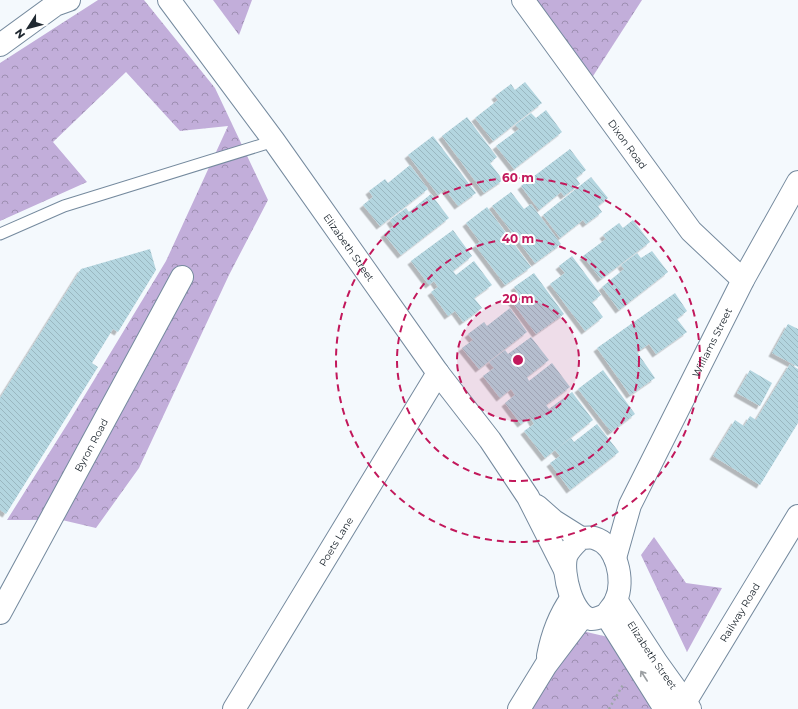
<svg xmlns="http://www.w3.org/2000/svg" width="798" height="709" viewBox="0 0 798 709" font-family="Montserrat,sans-serif">
<style>
.forest{fill:url(#forest-crowns)}
.building{fill:url(#building-back-hatch);filter:url(#shadow)}
.lines{fill:none;stroke-linecap:round;stroke-linejoin:round}
.service-casing{stroke:#758a9e;stroke-width:13}
.minor-casing{stroke:#758a9e;stroke-width:24}
.tertiary-casing{stroke:#758a9e;stroke-width:24}
.path{stroke:#9fa6ab;stroke-width:2.5;stroke-dasharray:2 3;stroke-linecap:butt}
.service{stroke:#fff;stroke-width:11}
.minor{stroke:#fff;stroke-width:22}
.tertiary{stroke:#fff;stroke-width:22}
.oneway{stroke:#9b9fa2}
.ring{fill:none;stroke:#c2185b;stroke-width:2;stroke-dasharray:7 5}
.labels{text-anchor:middle;dominant-baseline:central;stroke-width:4;stroke-linejoin:round;paint-order:stroke}
.street-label{font-size:10px;fill:#202931;stroke:#fff}
.centre{fill:#c2185b;stroke:#fff;stroke-width:2}
.ring-label{font-size:12px;text-anchor:middle;font-weight:bold;fill:#c2185b;stroke:#fff;stroke-width:4;stroke-linejoin:round;paint-order:stroke}
</style>
<defs>
<pattern id="forest-crowns" width="20" height="18" patternUnits="userSpaceOnUse"><rect width="20" height="18" fill="#c2aeda"/><path d="M2 6a3 3 0 1 1 6 0M12 15a3 3 0 1 1 6 0" fill="none" stroke="#9d8eb1"/></pattern>
<pattern id="building-back-hatch" width="6" height="6" patternUnits="userSpaceOnUse"><rect width="6" height="6" fill="#b3d5df"/><path d="M-1 5l2 2M0 0l6 6M5-1l2 2" fill="none" stroke="#9ab7c0"/></pattern>
<filter id="shadow"><feDropShadow dx="-3.5" dy="3.5" stdDeviation="0" flood-color="#0004"/></filter>
</defs>
<rect width="100%" height="100%" fill="#f4f9fd"/>
<g class="forest">
<path d="M98,0H144L215,88L268,200L229,275L139,468L96,528L62,520H7L68,423L166,261L228,126L180,131L126,72L53,142L87,182L0,221V63Z"/>
<path d="M213,0H252L239,35Z"/>
<path d="M523,0H642L586,87Z"/>
<path d="M654,537L686,583L722,588L687,652L641,555Z"/>
<path d="M578,630L608,637L648,700L651,709H531Z"/>
</g>
<g class="building">
<path d="M525,82L542,103L493,141L475,118L498,100L495,96L511,84L515,90Z"/>
<path d="M546,110L562,132L514,169L496,146L519,129L515,125L531,113L536,118Z"/>
<path d="M467,117L497,157L490,163L503,180L484,193L442,136Z"/>
<path d="M433,136L476,193L458,206L445,189L438,195L408,155Z"/>
<path d="M570,149L586,170L576,178L580,184L564,196L561,192L539,210L521,186Z"/>
<path d="M410,165L428,189L380,226L363,205L373,197L369,191L385,179L388,183Z"/>
<path d="M591,177L608,198L598,206L602,212L586,224L583,220L560,238L543,215Z"/>
<path d="M511,192L524,209L531,204L561,244L535,263L492,206Z"/>
<path d="M431,194L449,218L401,255L384,234L394,226L390,220L406,208L409,212Z"/>
<path d="M487,207L531,267L505,285L475,245L480,242L466,223Z"/>
<path d="M633,220L650,242L601,279L583,256L606,239L603,235L619,223L623,228Z"/>
<path d="M453,230L472,256L453,271L456,275L474,261L492,285L474,298L482,308L463,322L455,311L448,316L431,292L438,287L434,281L429,285L411,261Z"/>
<path d="M150,249L156,270L118,332L113,329L92,363L98,367L6,514L0,510V398L81,269Z"/>
<path d="M652,251L668,272L619,310L602,287L624,269L621,265L637,253L641,258Z"/>
<path d="M572,256L601,295L592,302L603,317L585,331L550,284L565,273L559,266Z"/>
<path d="M534,273L564,314L536,334L510,299L518,293L514,287Z"/>
<path d="M675,293L687,311L677,319L687,332L656,354L649,344L637,352L655,378L630,395L597,348Z"/>
<path d="M510,308L527,332L479,369L462,348L473,340L468,334L484,322L487,326Z"/>
<path d="M788,324L798,329V367L772,353Z"/>
<path d="M531,337L549,360L527,377L529,381L552,363L570,387L546,405L549,409L572,392L593,420L545,458L524,431L534,424L530,417L521,424L505,403L515,395L511,389L500,398L483,376L494,368L489,362L505,350L508,354Z"/>
<path d="M790,364L798,369V423L760,485L713,456L735,420L744,426L750,416L756,420Z"/>
<path d="M603,370L635,414L611,432L578,389Z"/>
<path d="M750,370L772,383L760,406L737,393Z"/>
<path d="M597,424L619,452L570,490L550,463L560,456L555,450L571,438L574,442Z"/>
</g>
<g class="lines">
<g class="service-casing">
<path id="service" d="M0,234L64,206L274,141"/>
</g>
<g class="minor-casing">
<g id="minor">
<path id="s1" d="M169,0L274,141L438,373L490,440L528,497L565,570"/>
<path id="s2" d="M523,0L691,231L743,280"/>
<path d="M0,45L55,5L69,0"/>
<path d="M537,506L554,521L581,538"/>
<path d="M581,538C585,538 590,537 594,538C617,544 625,581 616,600C614,605 609,610 606,615C602,616 595,620 591,619C572,616 562,573 566,557C568,550 576,543 581,538Z"/>
<path id="s3" d="M615,558L630,505L743,280L798,182"/>
<path id="s4" d="M616,600L657,663L690,709"/>
<path id="s5" d="M0,613L182,277"/>
<path d="M606,615L665,709"/>
<path d="M548,656C552,635 559,616 571,599"/>
<path id="s6" d="M234,709L438,373"/>
<path d="M519,709L546,665L583,616"/>
</g>
</g>
<g class="tertiary-casing">
<g id="tertiary">
<path id="s7" d="M681,709L798,516"/>
</g>
</g>
<path class="path" d="M609,709L624,683"/>
<use href="#service" class="service"/>
<use href="#minor" class="minor"/>
<use href="#tertiary" class="tertiary"/>
</g>
<defs><path id="oneway-shaft" d="M-6 0H5M1.5-3L5.5 0L1.5 3" fill="none" stroke-width="1.6" stroke-linecap="round" stroke-linejoin="round"/></defs>
<use class="oneway" href="#oneway-shaft" transform="translate(644 676) rotate(-123)"/>
<circle cx="518" cy="360" r="61" fill="#c2185b" fill-opacity=".12"/>
<g class="ring">
<circle cx="518" cy="360" r="61"/>
<circle cx="518" cy="360" r="121"/>
<circle cx="518" cy="360" r="182"/>
</g>
<g class="labels">
<g class="street-label">
<text stroke="none"><textPath href="#s2" startOffset="178">Dixon Road</textPath></text>
<text stroke="none"><textPath href="#s1" startOffset="306">Elizabeth Street</textPath></text>
<text stroke="none"><textPath href="#s3" startOffset="237">Williams Street</textPath></text>
<text stroke="none"><textPath href="#s5" startOffset="191">Byron Road</textPath></text>
<text stroke="none"><textPath href="#s6" startOffset="196">Poets Lane</textPath></text>
<text stroke="none"><textPath href="#s7" startOffset="113">Railway Road</textPath></text>
<text stroke="none"><textPath href="#s4" startOffset="66">Elizabeth Street</textPath></text>
</g>
</g>
<circle cx="518" cy="360" r="6" class="centre"/>
<g class="ring-label">
<text x="518" y="182">60 m</text>
<text x="518" y="243">40 m</text>
<text x="518" y="303">20 m</text>
</g>
<g transform="translate(28 28) rotate(234)" stroke="#ffffff" stroke-width="3" paint-order="stroke">
<path d="M0-3L7 15L0 10L-7 15Z" fill="#202931"/>
<text y="-6" font-size="11" font-weight="bold" text-anchor="middle" fill="#202931">N</text>
</g>
</svg>
